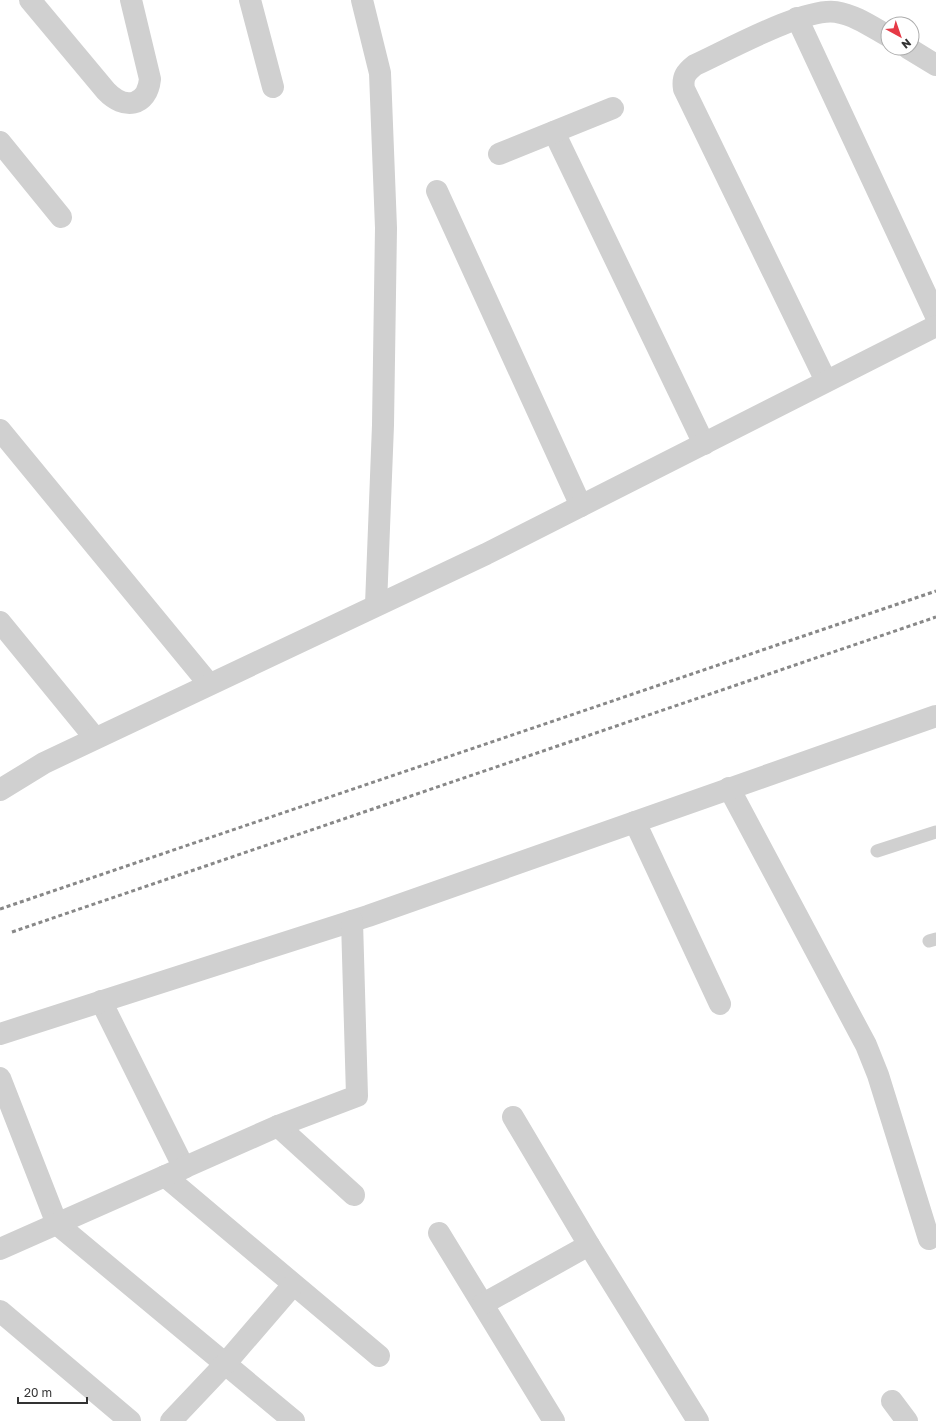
<svg xmlns="http://www.w3.org/2000/svg" width="936" height="1421" viewBox="0 0 936 1421" font-family="'Golos Text',sans-serif">
<style>
.lines{fill:none;stroke-linecap:round;stroke-linejoin:round}
.service{stroke:#d0d0d0;stroke-width:13}
.minor{stroke:#d0d0d0;stroke-width:22}
.tertiary{stroke:#d0d0d0;stroke-width:22}
.rail{stroke:#888;stroke-width:3;stroke-dasharray:4 3;stroke-linecap:butt}
</style>
<rect width="100%" height="100%" fill="#fff"/>
<g class="lines">
<g class="service">
<path d="M877,851L936,832"/>
<path d="M929,941L936,939"/>
</g>
<g class="minor">
<path d="M30,0L106,91C124,110 147,107 150,79L131,0"/>
<path d="M250,0L273,87"/>
<path d="M362,0L380,73L386,228L383,425L376,605"/>
<path d="M797,18L936,316"/>
<path d="M908,48L936,65"/>
<path d="M554,132L704,444"/>
<path d="M0,142L61,217"/>
<path d="M499,154L613,108"/>
<path d="M437,191L581,506"/>
<path d="M826,381L684,89C682,77 686,72 695,65C726,51 805,7 836,12C855,15 872,27 888,36"/>
<path d="M0,430L209,684"/>
<path d="M0,622L95,738"/>
<path d="M729,788L866,1045L878,1075L929,1239"/>
<path d="M635,822L720,1004"/>
<path d="M101,1001L184,1168"/>
<path d="M0,1034L368,916L936,716"/>
<path d="M0,1078L57,1224L294,1421"/>
<path d="M513,1117L589,1245L698,1421"/>
<path d="M278,1126L354,1195"/>
<path d="M165,1176L379,1356"/>
<path d="M439,1233L554,1421"/>
<path d="M0,1249L278,1126L357,1096L352,921"/>
<path d="M483,1304L589,1245"/>
<path d="M0,1311L130,1421"/>
<path d="M892,1401L907,1421"/>
<path d="M171,1421L225,1364L293,1285"/>
</g>
<path class="tertiary" d="M0,790L44,763L486,554L936,326"/>
<g class="rail">
<path d="M0,909L936,591"/>
<path d="M12,932L936,617"/>
</g>
</g>
<g transform="translate(900 36) rotate(140)"><circle r="19" fill="#ffffff" stroke="#adadad"/>
<path d="M0-3L7 15L0 10L-7 15Z" fill="#e63946"/>
<text y="-6" font-size="11" font-weight="bold" text-anchor="middle" fill="#333333">N</text>
</g>
<path d="M18 1397v6h69v-6" fill="none" stroke="#333333" stroke-width="2"/>
<text x="24" y="1397" font-size="12" fill="#333333" stroke="#ffffff" stroke-width="3" paint-order="stroke">20 m</text>
</svg>
